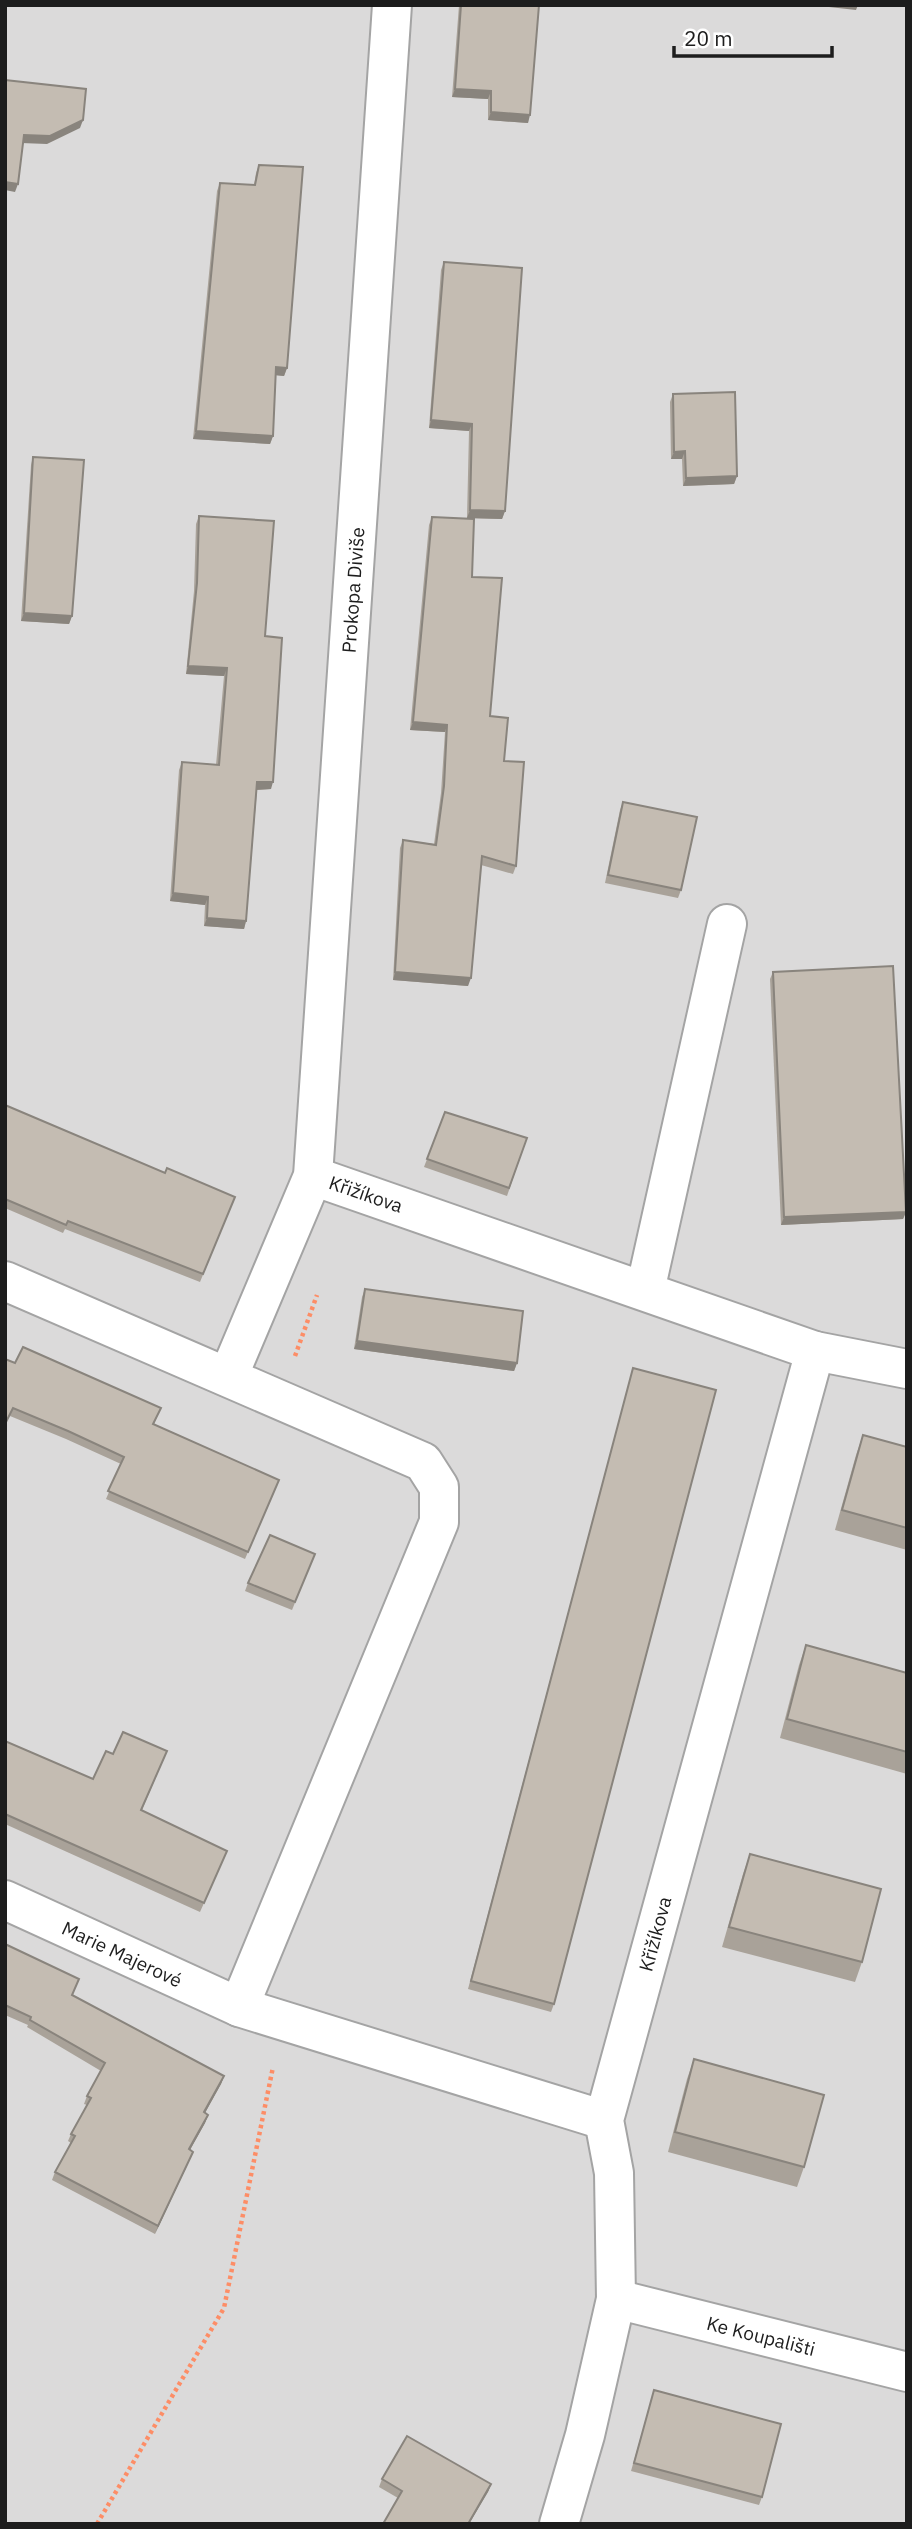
<svg xmlns="http://www.w3.org/2000/svg" width="912" height="2529" viewBox="0 0 912 2529" font-family="'IBM Plex Sans',sans-serif">
<style>
.residential{fill:#dbdada}
.lines{fill:none;stroke-linecap:round;stroke-linejoin:round}
.minor-casing{stroke:#a4a4a4;stroke-width:42}
.path{stroke:#fd8d66;stroke-width:4.5;stroke-dasharray:3.5 3.5;stroke-linecap:butt}
.minor{stroke:#fff;stroke-width:38}
.wall{fill:#a9a299}
.shaded-wall{fill:#89847d}
.building{fill:#c4bcb2;stroke:#89847d;stroke-width:2}
.labels{text-anchor:middle;dominant-baseline:central;stroke-width:5;stroke-linejoin:round;paint-order:stroke}
.street-label{font-size:19px;fill:#1d1d1d;stroke:#fff}
</style>
<rect width="100%" height="100%" fill="#efede3"/>
<rect class="residential" x="5" y="5" width="902" height="2519"/>
<g class="lines">
<g class="minor-casing">
<g id="minor">
<path d="M313,1176L815,1351L604,2120L614,2173L616,2299L585,2435L559,2524"/>
<path d="M5,1281L423,1462L439,1487V1522L239,2007"/>
<path d="M645,1291L727,924"/>
<path d="M815,1351L907,1369"/>
<path d="M228,1377L313,1176L392,5"/>
<path d="M5,1900L239,2007L604,2120"/>
<path d="M616,2299L907,2372"/>
</g>
</g>
<g class="path">
<path d="M295,1356L317,1295"/>
<path d="M97,2524L224,2308L273,2067"/>
</g>
<use href="#minor" class="minor"/>
</g>
<g class="wall">
<path d="M459,5H539L528,123L488,120V99L452,97Z"/>
<path d="M259,165L287,368L284,376L276,375L273,436L270,444L193,439L217,191L220,183L254,185L256,173Z"/>
<path d="M444,262L505,511L502,519L467,518L469,431L429,428L441,270Z"/>
<path d="M673,394L737,476L734,484L683,486L682,459H671L670,402Z"/>
<path d="M33,457L72,616L69,624L21,621L31,465Z"/>
<path d="M199,516L265,636L271,789L257,790L246,921L244,929L204,926L205,905L170,901L179,770L182,762L216,765L224,676L186,674L194,591L196,524Z"/>
<path d="M432,517L472,577L490,716L504,761L516,866L513,874L481,865L468,986L393,980L400,848L403,840L434,844L441,793L445,732L410,730L429,525Z"/>
<path d="M623,802L681,890L678,898L605,883L620,810Z"/>
<path d="M773,972L906,1212L903,1219L781,1225L770,979Z"/>
<path d="M5,1105L165,1173L235,1197L200,1282L65,1229L63,1233L5,1208Z"/>
<path d="M445,1112L527,1138L507,1196L424,1167Z"/>
<path d="M365,1289L517,1363L514,1371L354,1349L362,1297Z"/>
<path d="M15,1363L161,1408L154,1424L279,1480L245,1559L106,1499L121,1464L66,1439L10,1416Z"/>
<path d="M633,1368L554,2004L551,2012L468,1989Z"/>
<path d="M863,1435L907,1447V1550L835,1530L856,1455Z"/>
<path d="M315,1554L292,1610L245,1591L248,1583Z"/>
<path d="M806,1645L907,1673V1774L780,1738L799,1665Z"/>
<path d="M5,1741L93,1779L113,1754L167,1751L142,1810L227,1851L200,1912L5,1824Z"/>
<path d="M750,1854L862,1962L855,1982L722,1947L743,1874Z"/>
<path d="M5,1944L72,1996L224,2076L221,2084L205,2113L208,2115L205,2123L190,2150V2159L155,2234L52,2180L55,2172L71,2143L68,2141L71,2134L87,2105L84,2104L87,2096L101,2071L27,2027L28,2025L5,2015Z"/>
<path d="M694,2059L804,2167L797,2187L668,2152L687,2079Z"/>
<path d="M654,2390L762,2497L759,2505L631,2471Z"/>
<path d="M382,2479L491,2484L488,2492L398,2498L379,2487Z"/>
</g>
<g class="shaded-wall">
<path d="M811,5H858L856,10Z"/>
<path d="M455,89L491,91L488,99L452,97Z"/>
<path d="M491,112L530,115L528,123L488,120Z"/>
<path d="M83,120L80,128L47,144L21,143L24,135Z"/>
<path d="M5,182L18,184L15,192L5,190Z"/>
<path d="M276,367L287,368L284,376L273,375Z"/>
<path d="M431,420L472,424L469,431L429,428Z"/>
<path d="M196,431L273,436L270,444L193,439Z"/>
<path d="M685,451L682,459H671L674,452Z"/>
<path d="M737,476L734,484L683,486L686,478Z"/>
<path d="M470,510L505,511L502,519L467,518Z"/>
<path d="M24,613L72,616L69,624L21,621Z"/>
<path d="M188,666L227,668L224,676L186,674Z"/>
<path d="M413,722L447,725L445,732L410,730Z"/>
<path d="M257,782H273L271,789L254,790Z"/>
<path d="M173,893L208,897L205,905L170,901Z"/>
<path d="M207,918L246,921L244,929L204,926Z"/>
<path d="M395,972L471,978L468,986L393,980Z"/>
<path d="M906,1212L903,1219L781,1225L784,1217Z"/>
<path d="M357,1341L517,1363L514,1371L354,1349Z"/>
<path d="M224,2076L221,2084L201,2120L204,2112Z"/>
<path d="M208,2115L205,2123L186,2157L189,2149Z"/>
<path d="M193,2152L190,2159L155,2234L158,2226Z"/>
<path d="M491,2484L488,2492L469,2524H468Z"/>
</g>
<g class="building">
<path d="M461,5H539L530,115L491,112V91L455,89Z"/>
<path d="M5,80L86,89L83,120L50,136L24,135L18,184L5,182Z"/>
<path d="M259,165L303,167L287,368L276,367L273,436L196,431L220,183L255,185Z"/>
<path d="M444,262L522,268L505,511L470,510L472,424L431,420Z"/>
<path d="M735,392L737,476L686,478L685,451L674,452L673,394Z"/>
<path d="M33,457L84,460L72,616L24,613Z"/>
<path d="M199,516L274,521L265,636L282,638L273,782H257L246,921L207,918L208,897L173,893L182,762L219,765L227,668L188,666L197,583Z"/>
<path d="M432,517L474,519L472,577L502,578L490,716L508,718L504,761L524,762L516,866L482,856L471,978L395,972L403,840L436,845L444,786L447,725L413,722Z"/>
<path d="M623,802L697,817L681,890L608,875Z"/>
<path d="M893,966L906,1212L784,1217L773,972Z"/>
<path d="M5,1105L165,1173L167,1168L235,1197L203,1274L68,1221L66,1225L5,1199Z"/>
<path d="M445,1112L527,1138L509,1188L427,1159Z"/>
<path d="M365,1289L523,1311L517,1363L357,1341Z"/>
<path d="M23,1347L161,1408L153,1424L279,1480L248,1552L108,1491L124,1457L68,1431L13,1408L5,1424V1359L15,1363Z"/>
<path d="M633,1368L716,1390L554,2004L471,1981Z"/>
<path d="M863,1435L907,1447V1528L842,1510Z"/>
<path d="M270,1535L315,1554L295,1602L248,1583Z"/>
<path d="M806,1645L907,1673V1752L787,1719Z"/>
<path d="M123,1732L167,1751L141,1810L227,1851L204,1903L5,1814V1741L93,1779L106,1751L113,1754Z"/>
<path d="M750,1854L881,1889L862,1962L729,1927Z"/>
<path d="M5,1944L79,1979L72,1995L224,2076L204,2112L208,2115L189,2149L193,2152L158,2226L55,2172L75,2136L71,2134L91,2098L87,2096L105,2063L30,2020L31,2017L5,2005Z"/>
<path d="M694,2059L824,2095L804,2167L675,2132Z"/>
<path d="M654,2390L781,2424L762,2497L634,2463Z"/>
<path d="M407,2436L491,2484L468,2524H383L402,2491L382,2479Z"/>
</g>
<g class="labels">
<g class="street-label">
<text transform="translate(353 590) rotate(-86)">Prokopa Diviše</text>
<text transform="translate(366 1194) rotate(19)">Křižíkova</text>
<text transform="translate(655 1934) rotate(-75)">Křižíkova</text>
<text transform="translate(122 1954) rotate(25)">Marie Majerové</text>
<text transform="translate(761 2336) rotate(14)">Ke Koupališti</text>
</g>
</g>
<rect width="912" height="2529" fill="none" stroke="#1d1d1d" stroke-width="14"/>
<path d="M674 46v10h158v-10" fill="none" stroke="#1d1d1d" stroke-width="3.5"/>
<text x="684" y="46" font-size="21" fill="#1d1d1d" stroke="#ffffff" stroke-width="5" paint-order="stroke">20 m</text>
</svg>
